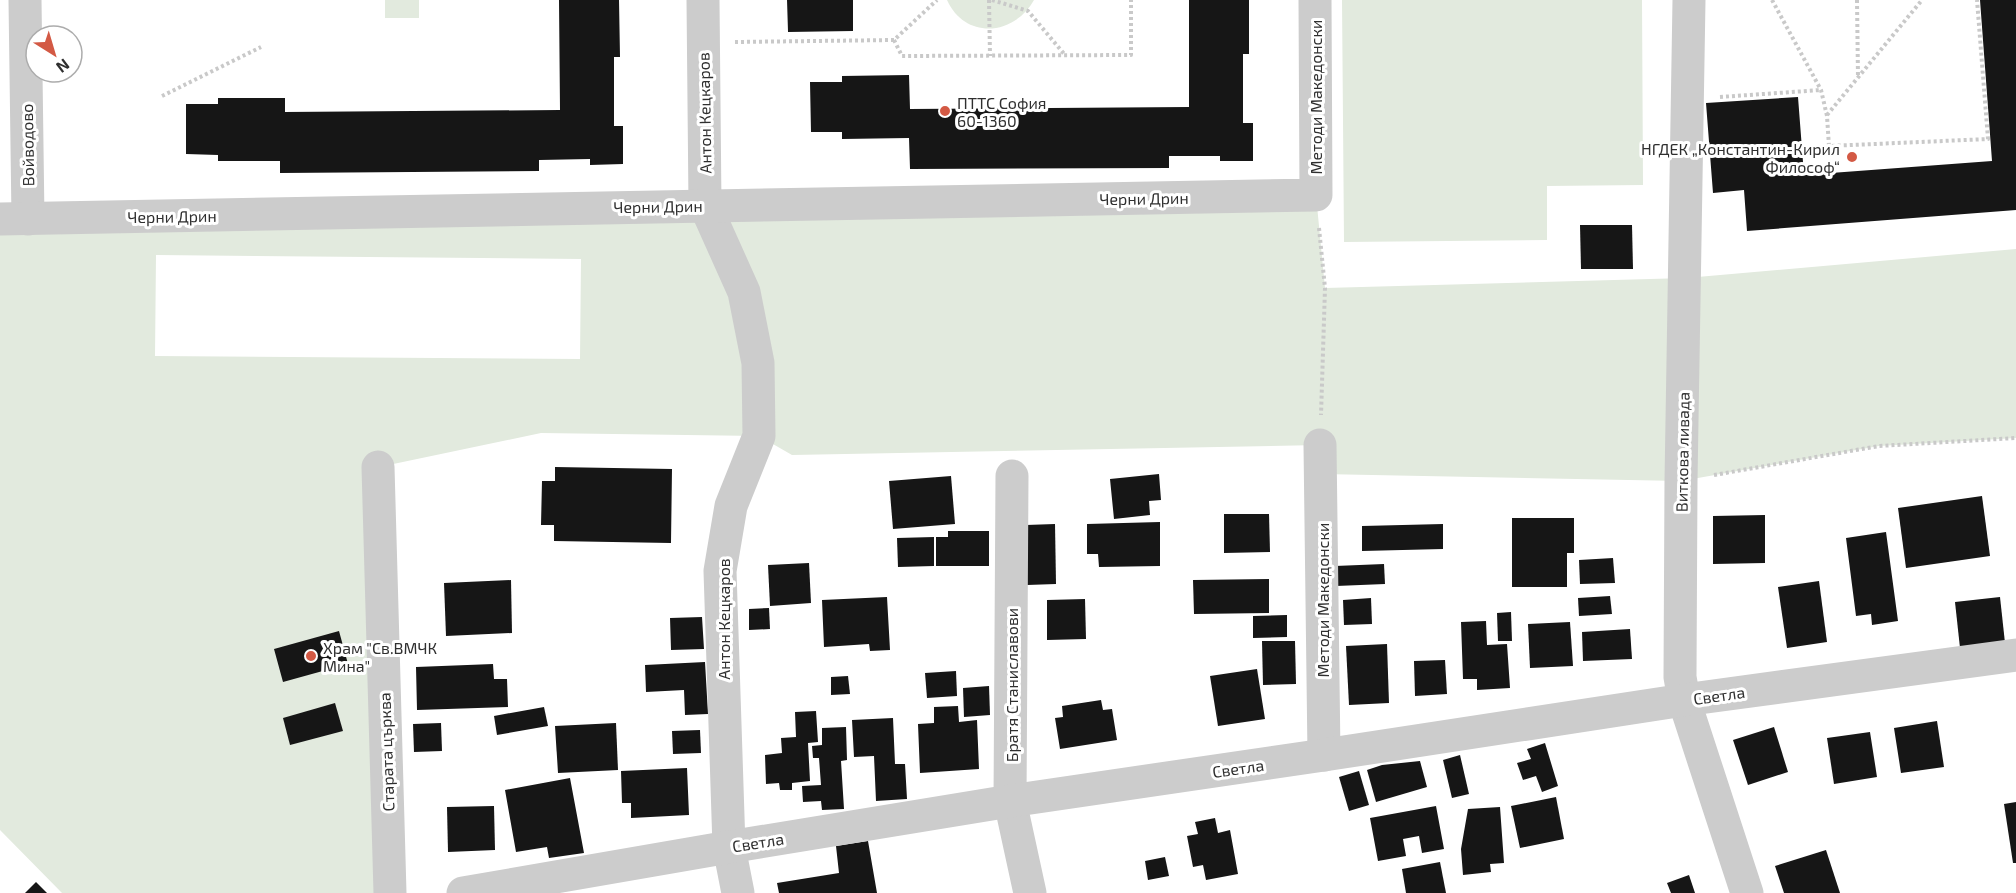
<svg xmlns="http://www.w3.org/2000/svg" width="2016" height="893" viewBox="0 0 2016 893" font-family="'Exo 2',sans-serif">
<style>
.green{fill:#e2eade;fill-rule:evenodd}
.building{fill:#161616}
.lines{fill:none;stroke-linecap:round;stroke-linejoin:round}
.path{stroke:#c9c9c9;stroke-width:4;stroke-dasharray:3 3;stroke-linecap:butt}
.minor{stroke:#ccc;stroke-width:33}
.poi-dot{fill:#d35944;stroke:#fff;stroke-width:2}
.labels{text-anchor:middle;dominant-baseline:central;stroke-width:6;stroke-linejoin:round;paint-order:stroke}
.street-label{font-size:16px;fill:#2f2f2f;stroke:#fff}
.poi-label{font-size:16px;fill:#2f2f2f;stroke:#fff;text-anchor:start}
</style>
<rect width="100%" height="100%" fill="#fff"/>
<g class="green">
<rect x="385" y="0" width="34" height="18"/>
<path d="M947,0H1034C1014,36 965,40 947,0Z"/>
<path d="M1342,0H1642L1643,185L1547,186V240L1344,242Z"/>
<path d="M1316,195L1325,288L1686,278L2016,249V438L1879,446L1681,481L1321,474L1320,445L792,455L759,436L541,433L379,467L390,893H62L0,830V219ZM156,255L581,259L580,359L155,356Z"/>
</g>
<g class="building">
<path d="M559,0H619L620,57H614V126H623V164L590,165V159L539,160V171L280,173V161H218V155L186,154V104H218V98H285V112L560,110Z"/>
<path d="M787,0H853V31L788,32Z"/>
<path d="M1189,0H1249V54H1243V123H1253V161H1220V156H1169V168L910,169L909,138L842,139V132H811L810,82H842V76L909,75L910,109L1189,107Z"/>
<path d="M1980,0H2016V210L1747,231L1744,190L1713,193L1706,103L1798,97L1804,175L1992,161Z"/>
<path d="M1580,225H1632L1633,269H1581Z"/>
<path d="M555,467L672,469L671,543L554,541V525H541L542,481H555Z"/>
<path d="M1159,474L1161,500L1149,501L1150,515L1114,519L1110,479Z"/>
<path d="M951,476L955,524L893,529L889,481Z"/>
<path d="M1982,496L1990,556L1906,568L1898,508Z"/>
<path d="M1224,514H1269L1270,552L1224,553Z"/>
<path d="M1765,515V563L1713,564V516Z"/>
<path d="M1512,518H1574V553H1567V587H1512Z"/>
<path d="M1160,522V566L1099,567L1098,554H1087V524Z"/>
<path d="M1055,524L1056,584L1027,585L1026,525Z"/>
<path d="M1443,524V549L1362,551V526Z"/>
<path d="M948,531H989V566H936V537H948Z"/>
<path d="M1886,532L1898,621L1872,625L1871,614L1856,616L1846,538Z"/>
<path d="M934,537V566L898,567L897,538Z"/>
<path d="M1613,558L1615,583L1580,584L1579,560Z"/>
<path d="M809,563L811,603L770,606L768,565Z"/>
<path d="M1384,564L1385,584L1336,586L1335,566Z"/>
<path d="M1269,579V613L1194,614L1193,580Z"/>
<path d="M511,580L512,633L446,636L444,583Z"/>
<path d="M1819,581L1827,642L1787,648L1778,587Z"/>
<path d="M1610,596L1612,614L1579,616L1578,598Z"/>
<path d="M887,597L890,650L870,651L869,644L824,647L822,600Z"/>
<path d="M2000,597L2005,643L1960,648L1955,602Z"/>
<path d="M1371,598L1372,624L1344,625L1343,600Z"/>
<path d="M1085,599L1086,639L1047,640V600Z"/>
<path d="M769,608L770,629L749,630V609Z"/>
<path d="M1511,612L1512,641H1498L1497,613Z"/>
<path d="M1287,615V637L1253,638V616Z"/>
<path d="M702,617L704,649L671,650L670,618Z"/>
<path d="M1486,621L1487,645L1507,644L1510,688L1477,690V679H1463L1461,622Z"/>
<path d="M1570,622L1573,666L1530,668L1528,624Z"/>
<path d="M1630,629L1632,659L1583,661L1582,632Z"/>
<path d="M339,631L348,664L283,682L274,649Z"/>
<path d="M1262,641H1295L1296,684L1263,685Z"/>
<path d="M1387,644L1389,703L1349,705L1346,646Z"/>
<path d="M1445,660L1447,694L1415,696L1414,661Z"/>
<path d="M705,662L708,714L685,715L684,690L646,692L645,665Z"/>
<path d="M493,664L494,679H507L508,707L417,710L416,667Z"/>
<path d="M1257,669L1265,719L1218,726L1210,676Z"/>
<path d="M956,671L957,696L927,698L925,673Z"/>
<path d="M848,676L850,694L831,695V677Z"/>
<path d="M989,686L990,715L964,717L963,688Z"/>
<path d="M1101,700L1103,710L1112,709L1117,740L1060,749L1055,718L1063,717L1062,706Z"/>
<path d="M335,703L343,731L290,745L283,718Z"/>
<path d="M958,706L959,722L977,720L979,769L920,773L918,724L934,723V707Z"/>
<path d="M544,707L548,726L497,735L494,716Z"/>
<path d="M816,711L818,742L808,743L810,781L792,783V790H780L779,783L766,784L765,755L782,753L781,738L796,737L795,712Z"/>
<path d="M893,718L895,764H905L907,799L876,801L874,756L854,757L852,720Z"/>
<path d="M1937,721L1944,767L1901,773L1894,728Z"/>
<path d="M441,723L442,751L414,752L413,724Z"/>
<path d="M616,723L618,770L558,773L555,726Z"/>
<path d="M846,727L847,760L841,761L844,809L822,810L821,801L803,802L802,786L821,785L819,758H813L812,746L822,745V728Z"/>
<path d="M1774,727L1788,772L1748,785L1733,740Z"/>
<path d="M700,730L701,753L673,754L672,731Z"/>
<path d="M1870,732L1877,777L1834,784L1827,738Z"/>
<path d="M1545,743L1558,786L1542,792L1536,776L1523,780L1517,763L1531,759L1527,749Z"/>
<path d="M1460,755L1469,794L1452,798L1443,760Z"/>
<path d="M1420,761L1427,787L1376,802L1367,770L1382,765Z"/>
<path d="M687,768L689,815L631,818V803H622L621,771Z"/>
<path d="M1359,771L1369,805L1349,811L1339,777Z"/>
<path d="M570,778L584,853L549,858L547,847L516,852L505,790Z"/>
<path d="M1556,797L1564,839L1520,848L1511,806Z"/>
<path d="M2016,802V863H2013L2004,804Z"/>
<path d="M494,806L495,850L448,852L447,807Z"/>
<path d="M1436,806L1444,849L1422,853L1419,836L1403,839L1406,856L1378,861L1370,818Z"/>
<path d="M1500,807L1504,863L1490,864L1491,872L1463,875L1461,849L1468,809Z"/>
<path d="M1215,818L1218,833L1230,830L1238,874L1206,880L1203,865L1193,867L1187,836L1198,834L1195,822Z"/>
<path d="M868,841L877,893H779L777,883L839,873L836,846Z"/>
<path d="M1826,850L1840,893H1784L1775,866Z"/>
<path d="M1165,857L1169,876L1148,880L1145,861Z"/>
<path d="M1440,862L1446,893H1406L1402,869Z"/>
<path d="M1689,875L1695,893H1671L1667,883Z"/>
<path d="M36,882L47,893H25Z"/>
</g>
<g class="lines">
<g class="path">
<path d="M989,0L990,56"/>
<path d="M992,0L1028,11L1065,55"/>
<path d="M1772,0L1821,90L1827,116L1829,146L1988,139L1977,0"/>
<path d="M1857,0L1858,77"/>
<path d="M894,40L902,56L1131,55V0"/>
<path d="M735,42L894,40L937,0"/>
<path d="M162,96L261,47"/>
<path d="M1720,97L1821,90"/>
<path d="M1827,115L1922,0"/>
<path d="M1319,228L1325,288L1321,415"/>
<path d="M1714,475L1879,446L2016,438"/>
</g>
<g class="minor">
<path d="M25,0L28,219"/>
<path d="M703,0L705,205L744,292L758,363L759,436L731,506L720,571L729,847L738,893"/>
<path d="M1689,0L1681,481L1680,677L1684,700L1747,893"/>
<path d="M0,219L1316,195L1315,0"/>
<path d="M1320,445L1324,755"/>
<path d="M378,467L390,893"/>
<path d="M1012,476L1010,801L1030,893"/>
<path d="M463,893L729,847L1010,801L1324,755L1684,700L2016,655"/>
</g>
</g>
<g class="poi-dot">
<circle cx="945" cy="111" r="6"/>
<circle cx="1852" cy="157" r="6"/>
<circle cx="311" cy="656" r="6"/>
</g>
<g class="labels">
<g class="street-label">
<text transform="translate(1315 97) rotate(-90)">Методи Македонски</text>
<text transform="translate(704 113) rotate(-91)">Антон Кецкаров</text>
<text transform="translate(27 145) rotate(-91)">Войводово</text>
<text transform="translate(1144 198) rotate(-1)">Черни Дрин</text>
<text transform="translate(658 206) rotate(-1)">Черни Дрин</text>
<text transform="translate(172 216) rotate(-1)">Черни Дрин</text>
<text transform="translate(1682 452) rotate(-89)">Виткова ливада</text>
<text transform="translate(1322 600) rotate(-90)">Методи Македонски</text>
<text transform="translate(723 619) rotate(-90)">Антон Кецкаров</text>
<text transform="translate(1011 685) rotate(-90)">Братя Станиславови</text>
<text transform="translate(1719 695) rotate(-8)">Светла</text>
<text transform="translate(386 752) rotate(-92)">Старата църква</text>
<text transform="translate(1238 768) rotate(-8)">Светла</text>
<text transform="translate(758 842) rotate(-9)">Светла</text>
</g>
<g class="poi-label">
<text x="957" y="102">ПТТС София<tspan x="957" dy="18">60-1360</tspan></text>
<text x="1840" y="148" text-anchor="end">НГДЕК „Константин-Кирил<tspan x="1840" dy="18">Философ“</tspan></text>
<text x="323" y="647">Храм "Св.ВМЧК<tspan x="323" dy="18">Мина"</tspan></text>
</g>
</g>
<g transform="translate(54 54) rotate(143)"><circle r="28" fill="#ffffff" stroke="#acacac" stroke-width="1.5"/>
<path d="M0-4.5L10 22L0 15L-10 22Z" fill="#d35944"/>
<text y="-9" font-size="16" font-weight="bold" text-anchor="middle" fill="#2f2f2f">N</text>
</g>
</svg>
